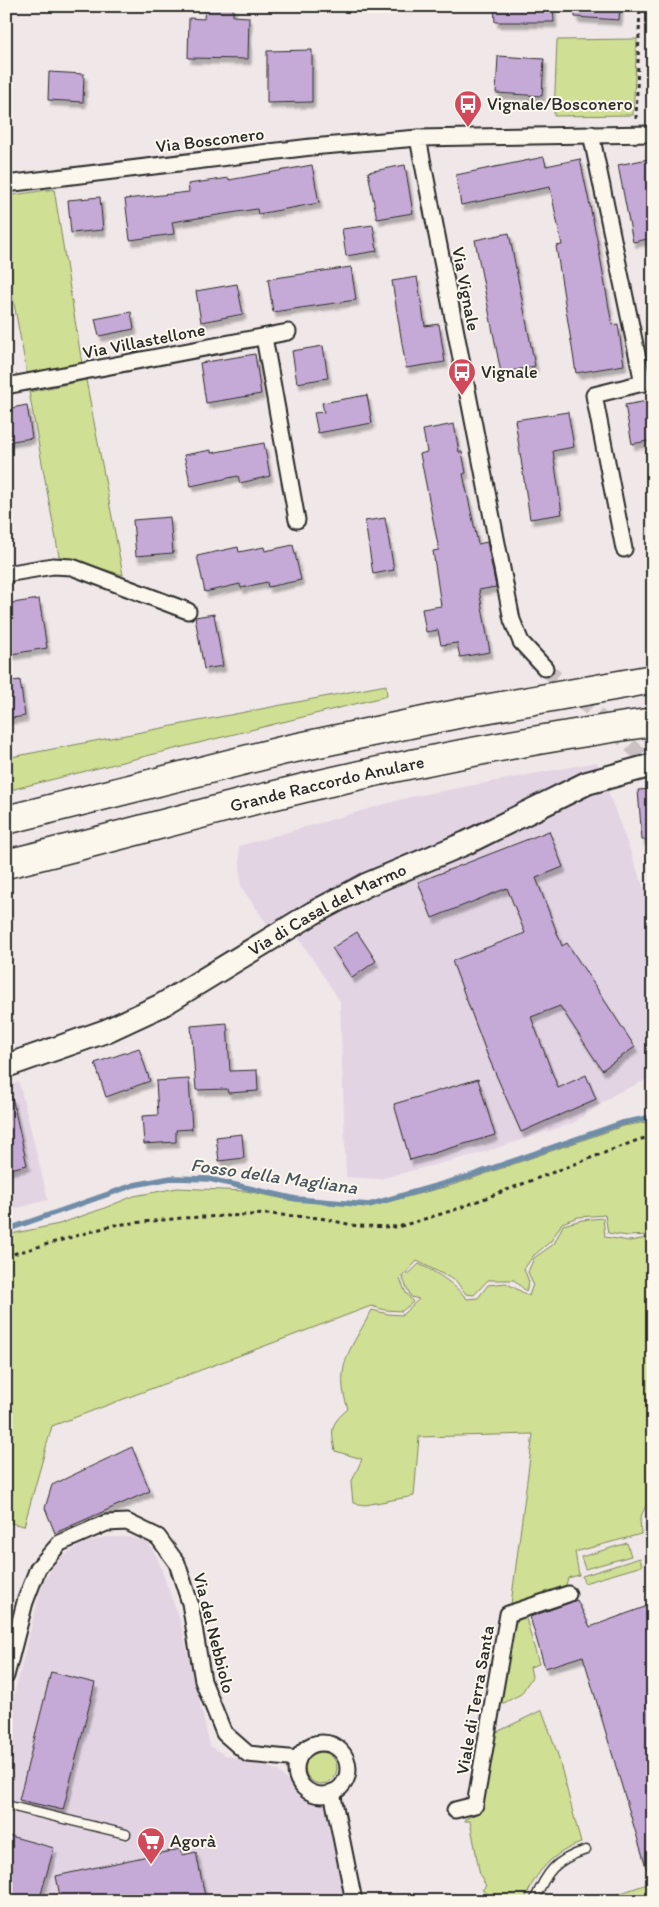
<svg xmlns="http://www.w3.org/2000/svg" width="659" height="1907" viewBox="0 0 659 1907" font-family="Itim,sans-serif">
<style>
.built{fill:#e3d4e3}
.green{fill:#cfdf93;stroke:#7d855f}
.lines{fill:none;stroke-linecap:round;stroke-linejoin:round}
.stream{stroke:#6f8da7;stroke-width:5.5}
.building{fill:#c5a9d6;stroke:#2b2b2b;filter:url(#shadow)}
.street-tunnel{stroke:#c9c1c2;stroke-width:15;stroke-dasharray:15 8;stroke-linecap:butt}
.lane-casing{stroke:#2b2b2b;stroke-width:11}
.street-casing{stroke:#2b2b2b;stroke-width:19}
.secondary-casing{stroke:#2b2b2b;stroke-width:26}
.highway-casing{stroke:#2b2b2b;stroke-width:31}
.path{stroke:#2b2b2b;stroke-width:3;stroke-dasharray:4 4;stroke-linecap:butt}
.lane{stroke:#fbf7ec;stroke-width:8}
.street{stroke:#fbf7ec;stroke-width:15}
.secondary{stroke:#fbf7ec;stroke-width:22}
.highway{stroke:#fbf7ec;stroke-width:28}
.labels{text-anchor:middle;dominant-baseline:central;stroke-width:4;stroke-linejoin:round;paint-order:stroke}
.poi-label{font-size:18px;fill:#2b2b2b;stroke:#fbf7ec;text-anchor:start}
.street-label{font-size:18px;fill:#2b2b2b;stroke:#fbf7ec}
.water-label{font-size:19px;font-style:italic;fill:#48545f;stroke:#fbf7ec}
</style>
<defs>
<filter id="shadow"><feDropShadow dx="3" dy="5.5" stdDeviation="1" flood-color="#0004"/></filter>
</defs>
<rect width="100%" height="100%" fill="#f0e7e8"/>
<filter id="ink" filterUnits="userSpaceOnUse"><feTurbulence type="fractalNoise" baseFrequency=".02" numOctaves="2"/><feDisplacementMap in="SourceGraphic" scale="10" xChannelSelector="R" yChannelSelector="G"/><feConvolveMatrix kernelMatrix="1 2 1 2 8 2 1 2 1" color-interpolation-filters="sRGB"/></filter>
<g filter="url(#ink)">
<g class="built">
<path d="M597,762L653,913V1077L615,1094L573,1123L481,1153L379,1179L346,1177L340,1001L288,922L268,925L241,887L239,846L410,797Z"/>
<path d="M19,1082L48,1200L6,1211V1085Z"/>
<path d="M106,1537H128L147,1541L157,1557L181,1624L210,1746L225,1755L278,1770L296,1791L325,1805L345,1901H6V1727L42,1584L58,1559L83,1543Z"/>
</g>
<g class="green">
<path d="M637,39L633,115L554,116L557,40Z"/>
<path d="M54,189L82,364L27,373L12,293H6V196Z"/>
<path d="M86,380L123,575L59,556L29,392Z"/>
<path d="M386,685L387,696L6,791V758Z"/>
<path d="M653,1121V1235L628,1236L608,1233L605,1215L578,1217L562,1223L551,1241L533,1256L524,1269L529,1282L526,1291L514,1280H488L474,1295L466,1294L456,1281L417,1261L400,1279L406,1293L413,1302L402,1311L385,1310L371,1306L52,1426L24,1526L6,1522V1235L59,1224L102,1209L134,1196L177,1188L246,1191L290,1200L368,1207L456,1184L623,1126Z"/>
<path d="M603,1218L605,1237L629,1241L653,1237V1492L640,1518L641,1534L575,1552L579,1575L568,1578L565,1588L511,1604L533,1434L419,1437L414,1496L365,1505L353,1503L351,1483L362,1459L335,1451C331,1429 330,1424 348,1409C333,1366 352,1347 372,1310L388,1314L402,1315L419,1299L411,1297L403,1279L419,1264C438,1273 453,1283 467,1299L478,1298L488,1285L506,1283L529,1296L533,1284L528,1272L534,1258L554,1244L563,1225L582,1220Z"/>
<path d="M627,1543L631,1556L585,1569L581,1557Z"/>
<path d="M640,1558L642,1566L584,1583L582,1576Z"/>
<path d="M525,1615L539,1664L530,1667L532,1677L521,1694L500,1705L513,1625Z"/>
<path d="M542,1710L557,1752L581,1843C554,1852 534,1872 525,1901H497L482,1890L486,1886L480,1875L470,1821H465V1819L481,1812L495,1733Z"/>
<circle cx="321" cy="1768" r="16"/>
<path d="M653,1882V1901H606L618,1894Z"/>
</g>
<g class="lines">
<path class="stream" d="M6,1230L134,1185L171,1178L209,1179L296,1199L369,1205L467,1177L622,1123L653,1117"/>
</g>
<g class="building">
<path d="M205,6H233V16L249,17L248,59L188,58L189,18L204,19Z"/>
<path d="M494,6H553L554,22H495Z"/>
<path d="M575,6H620L619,20L575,17Z"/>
<path d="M312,50V102L267,103V51Z"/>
<path d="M498,56L544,59L542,96L496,93Z"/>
<path d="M49,72L84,74L83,102L48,100Z"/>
<path d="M544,157L546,166L580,159L597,239L612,325L618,324L624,365L576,373L556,246L562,245L550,187L461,205L456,175Z"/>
<path d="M653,158V238L633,242L618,165Z"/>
<path d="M312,165L319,203L258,214L257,209L172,222L174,234L130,240L125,199L189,192L188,184L229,178V180Z"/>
<path d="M405,165L413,213L377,219L368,172Z"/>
<path d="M100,197L103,230L71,233L68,200Z"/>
<path d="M373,225L377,251L346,256L342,229Z"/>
<path d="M509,233L535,366L501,373L475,240Z"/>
<path d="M351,267L356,300L273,312L268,279Z"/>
<path d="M417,277L425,326L439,324L445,362L406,368L392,281Z"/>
<path d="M237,284L243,314L201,322L196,291Z"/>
<path d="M131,312L134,329L99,336L95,319Z"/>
<path d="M323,346L328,378L297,383L292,351Z"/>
<path d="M255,354L261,394L206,403L200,363Z"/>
<path d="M367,395L372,423L318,433L314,413L324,412L322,403Z"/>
<path d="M653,400V440L632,444L625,405Z"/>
<path d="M27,405L32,438L6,442V409Z"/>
<path d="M568,412L574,447L553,451L562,514L530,519L515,420Z"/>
<path d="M454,424L459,452H462L466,473L463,474L478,544L487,542L496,587L479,590L490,652L460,657L457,643L441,645L438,630L426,632L422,609L441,606L433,551L439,550L420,454L427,452L423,430Z"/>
<path d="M264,443L270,476L240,483L238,476L191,486L184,455L211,450V453Z"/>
<path d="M170,517L173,553L136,556L133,520Z"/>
<path d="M385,518L394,570L373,574L365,521Z"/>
<path d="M293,545L301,580L268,587L267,582L241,588L240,584L205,592L197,556L238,547L239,552L264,547L265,551Z"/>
<path d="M39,599L47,648L6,655V604Z"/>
<path d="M214,614L223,666L204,669L195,617Z"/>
<path d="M20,680L25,716L6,719V682Z"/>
<path d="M653,789V840H642L638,790Z"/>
<path d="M549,831L563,867L536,878L562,946L567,943L635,1047L602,1070L560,1006L531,1017L558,1088L586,1075L596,1099L521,1132L487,1054L452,961L525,933L507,888L432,918L418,882Z"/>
<path d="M357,932L376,961L352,978L332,948Z"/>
<path d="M227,1023L230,1071L257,1070L258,1091L228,1093L227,1089L196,1090L191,1026Z"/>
<path d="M139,1048L150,1081L106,1097L95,1063Z"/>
<path d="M189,1079L192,1129L176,1130V1142L144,1144L142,1116L158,1115L156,1081Z"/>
<path d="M478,1079L495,1135L410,1160L394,1104Z"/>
<path d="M6,1097H12L27,1165L6,1170Z"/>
<path d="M242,1134L244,1158L219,1161L216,1137Z"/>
<path d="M132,1447L150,1491L55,1533L45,1508L52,1485Z"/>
<path d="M577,1600L590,1627L653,1604V1876L649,1877L583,1656L545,1668L530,1617Z"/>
<path d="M51,1672L95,1683L63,1810L19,1800Z"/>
<path d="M10,1836L54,1848L39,1901H6V1849Z"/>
<path d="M180,1849L182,1855L196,1852L206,1901H61L56,1876Z"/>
</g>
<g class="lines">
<path class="street-tunnel" d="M545,668L652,765"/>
<g class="lane-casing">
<g id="lane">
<path d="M6,1805L126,1834"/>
<path d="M534,1901C547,1871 555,1860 586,1850"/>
</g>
</g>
<g class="street-casing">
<g id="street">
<path d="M591,134L643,383"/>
<path d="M6,184L311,147L418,138"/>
<path d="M264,337L297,520"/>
<path d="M6,386L288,332"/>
<path d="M624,549L594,395L651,381"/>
<path d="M6,574L53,566L72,567L188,611"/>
<path d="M545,668L521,642L512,620L418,138L653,134"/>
<path d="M6,1676L25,1602L38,1568L60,1543L106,1523L127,1522L158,1537L177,1563L190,1603L203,1681L224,1733L248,1754L298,1759"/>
<circle cx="322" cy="1769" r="26"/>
<path d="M332,1792L354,1901"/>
<path d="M455,1810L475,1805L508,1614L568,1594"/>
</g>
</g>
<g class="secondary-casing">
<g id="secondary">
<path id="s1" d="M6,1066L106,1031L162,1005L313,913L366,885L466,843L587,783L653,765"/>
</g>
</g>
<g class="highway-casing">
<g id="highway">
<path d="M6,820L285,750L462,713L653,679"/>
<path id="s2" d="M6,864C91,844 175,820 259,799C389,766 520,741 653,722"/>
</g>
</g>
<g class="path">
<path d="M636,119L640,6"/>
<path d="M6,1256L114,1225L182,1218L269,1214L320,1218L357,1226L398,1227L454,1210L638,1140L653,1136"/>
</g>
<use href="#lane" class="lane"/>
<use href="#street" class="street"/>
<use href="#secondary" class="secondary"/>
<use href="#highway" class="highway"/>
</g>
</g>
<defs>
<g id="bus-pin" transform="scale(1.4375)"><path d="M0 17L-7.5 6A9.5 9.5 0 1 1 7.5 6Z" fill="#d1495b" stroke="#fbf7ec"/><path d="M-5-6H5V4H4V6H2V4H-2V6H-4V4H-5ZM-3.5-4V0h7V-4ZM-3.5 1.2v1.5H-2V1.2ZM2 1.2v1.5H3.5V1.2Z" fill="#fff"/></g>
<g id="supermarket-pin" transform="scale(1.4375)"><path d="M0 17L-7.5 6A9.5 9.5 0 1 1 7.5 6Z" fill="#d1495b" stroke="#fbf7ec"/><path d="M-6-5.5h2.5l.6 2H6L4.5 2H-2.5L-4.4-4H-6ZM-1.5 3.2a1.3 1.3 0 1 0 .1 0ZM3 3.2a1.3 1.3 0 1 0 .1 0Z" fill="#fff"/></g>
</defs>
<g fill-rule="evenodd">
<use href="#bus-pin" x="468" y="104"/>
<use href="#bus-pin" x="462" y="372"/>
<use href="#supermarket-pin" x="151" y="1841"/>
</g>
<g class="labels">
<g class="poi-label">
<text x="487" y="104">Vignale/Bosconero</text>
<text x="481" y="372">Vignale</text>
<text x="170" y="1841">Agorà</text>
</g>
<g class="street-label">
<text transform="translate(210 140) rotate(-7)">Via Bosconero</text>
<text transform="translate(466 289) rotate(79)">Via Vignale</text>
<text transform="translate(144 341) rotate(-11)">Via Villastellone</text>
<text stroke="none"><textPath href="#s2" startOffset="331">Grande Raccordo Anulare</textPath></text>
<text stroke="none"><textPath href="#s1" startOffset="359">Via di Casal del Marmo</textPath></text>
<text transform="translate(214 1633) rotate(76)">Via del Nebbiolo</text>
<text transform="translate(475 1700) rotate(-80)">Viale di Terra Santa</text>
</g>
<g class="water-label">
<text transform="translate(274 1176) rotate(8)">Fosso della Magliana</text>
</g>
</g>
<rect width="659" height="1907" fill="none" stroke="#fbf7ec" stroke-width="25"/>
<rect x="12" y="12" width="634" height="1882" fill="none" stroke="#2b2b2b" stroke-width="2" filter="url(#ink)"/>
</svg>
